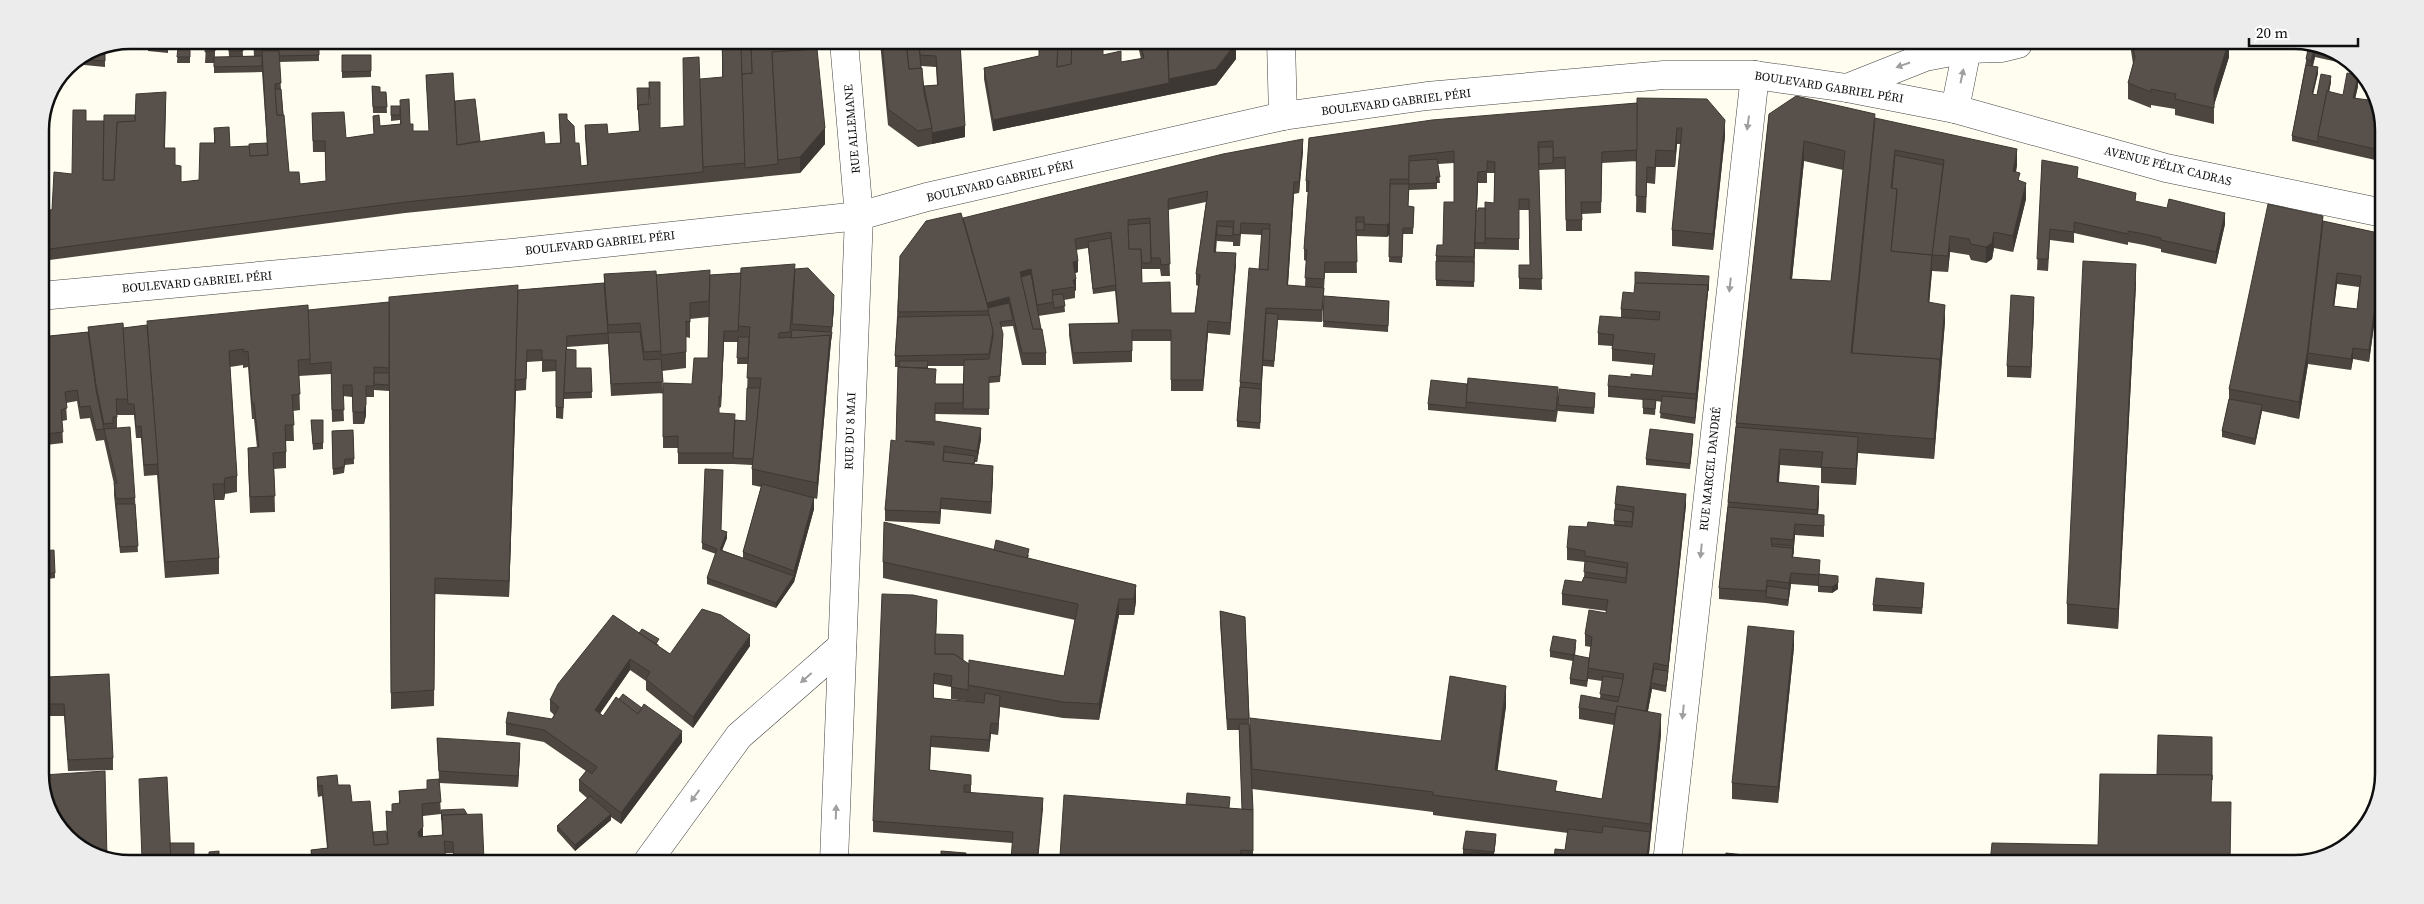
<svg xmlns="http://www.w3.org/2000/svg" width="2424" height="904" viewBox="0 0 2424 904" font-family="'Source Serif 4',serif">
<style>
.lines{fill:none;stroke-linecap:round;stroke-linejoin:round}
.minor-casing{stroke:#424242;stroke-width:29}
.tertiary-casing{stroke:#424242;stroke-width:29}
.minor{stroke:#fff;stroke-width:28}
.tertiary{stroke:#fff;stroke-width:28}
.wall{fill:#4c4540;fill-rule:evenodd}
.shaded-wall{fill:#3e3834}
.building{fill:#58504a;stroke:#3e3834;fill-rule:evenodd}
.oneway{fill:#9f9f9f}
.labels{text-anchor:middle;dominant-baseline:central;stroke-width:5;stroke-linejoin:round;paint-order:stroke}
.street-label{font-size:12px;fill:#0f0f0f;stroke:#fff}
.rim{fill:none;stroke:#0f0f0f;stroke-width:2.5}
</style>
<rect width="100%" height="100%" fill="#fffdf0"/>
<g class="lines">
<g class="minor-casing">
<g id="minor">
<path d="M844,42L859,216"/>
<path d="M1281,42L1283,116"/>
<path d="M1967,49L2002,48L2018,44"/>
<path d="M1955,109L1968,44"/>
<path d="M1667,863L1755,75"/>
</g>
</g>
<g class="tertiary-casing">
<g id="tertiary">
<path d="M1847,88L1925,57L1967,49"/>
<path d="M40,296L521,252L859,216L927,197L1283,116L1427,96L1664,75H1755L1847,88L1955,109L2166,168L2383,213"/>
<path d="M648,861L739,736L842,646"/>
<path d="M834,861L859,216"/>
</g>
</g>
<use href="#minor" class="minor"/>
<use href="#tertiary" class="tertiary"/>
</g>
<g class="wall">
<path d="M148,40H168V53L148,51Z"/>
<path d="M200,40H215V57H229L228,40H242L243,56H254L253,40H266V43L319,42V61L279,62L281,89L289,172L300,184L326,181L325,152H313L312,113L346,138L374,134L373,116L380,126L400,124V120L391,121V106L410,124L413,131H429L426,75L455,101L480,141L545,144L560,143L559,114L567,119L581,166L587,165L585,136V125L608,134L639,131L637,94L660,128L684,126L700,95L722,77V41H741V49H751L771,43V41H815L825,144L800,173L405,213L42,261V250L52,210L72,174L86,121H104L135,115L166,103L165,148L175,165L181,182L199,180L214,143V128L230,147L249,146L267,143L262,72L214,73V63H205L206,46H200Z"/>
<path d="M880,42H960L965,137L918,147L888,125ZM921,66L936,67L937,85L924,86Z"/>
<path d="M1139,42H1236V59L1216,85L993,131L984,79V68L1039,56L1103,55L1121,62L1141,59L1139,50Z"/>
<path d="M1462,43H1514L1462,50Z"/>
<path d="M2130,44H2229V57L2214,105V124L2175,115V109L2151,105V108L2128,99V83L2133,64Z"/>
<path d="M105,45V67L74,64V61L95,47Z"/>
<path d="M2309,45H2323L2351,65L2315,57L2313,66L2318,73L2313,94L2317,95L2331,82L2329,92L2343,95L2358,86L2355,98L2384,123V162L2292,141V136Z"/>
<path d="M178,47L190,48V63H177Z"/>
<path d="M342,55H371V77L342,78Z"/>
<path d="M372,86L380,92H386L387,113H373Z"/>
<path d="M1637,103L1725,136L1713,250L1672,246V230L1681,144H1677L1675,167H1656L1655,184L1647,183L1646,213L1636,212L1637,155V161L1602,163L1601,213L1582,214V231H1566L1565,169L1539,170L1542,290L1519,289V265H1530L1529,210H1519V250L1475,249L1474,287L1436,286V256L1443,245L1454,202V163L1438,164L1440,183H1437V189L1409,190L1408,206L1414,207L1413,234H1403L1402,263L1389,262L1390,234L1387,237L1356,236L1357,273H1325L1322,322L1278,320L1274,367L1263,366V362L1260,429L1237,427V421L1240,382L1259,269L1262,235L1241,234L1240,246H1233V242L1217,241V239L1216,252L1236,264L1230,335L1208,333L1203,391H1171V341H1132V362L1073,364L1069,335V324L1118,323L1115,291L1093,294L1088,248L1076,250L1078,272L1075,273L1076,290L1075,291V298L1064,300L1065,312L1038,316L1046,353V365H1022L1013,326L1001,327L1003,340L1000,382L989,383V415L935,414V422L981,439L977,462H975L974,464L993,477L991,514L941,509L940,524L885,521V510L896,441L898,367H895V356L900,256L963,218L1303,151L1299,193L1294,194L1288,286L1305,287L1306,261L1304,260V249L1308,192H1306V181L1309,138ZM1487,173H1495L1494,203L1485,208L1477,211L1478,183H1487ZM1206,202L1196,274V285L1198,286L1195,313H1171L1142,283V269H1160L1161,276H1170L1168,210ZM928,366H964L963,384H936L928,368Z"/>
<path d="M1769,114L1875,118L2017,165L2016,172L2026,199L2013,252L1994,248L1992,259L1986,263L1971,260L1969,255L1950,252L1948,272L1932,271L1929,302L1945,321L1934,459L1858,453L1856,485L1821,483V468L1780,465L1779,482L1819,502L1818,515H1824V537L1795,535L1793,558L1820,574L1838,589L1832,593L1818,592V586L1791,584L1788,606L1766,603L1719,599V588L1736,423ZM1804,161L1843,170L1831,281L1792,279Z"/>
<path d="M2042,160L2078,179L2136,202L2225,224L2216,264L2161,252V249L2144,245L2128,242V245L2074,233V243L2050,240L2048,271L2037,270Z"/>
<path d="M2323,221L2383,234V290L2379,289L2369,362L2353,359L2351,370L2308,364L2299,419L2262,411L2255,445L2222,437V431L2229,399V389ZM2337,284L2359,287L2357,309L2334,306Z"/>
<path d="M795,269L834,307L817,499L814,498V509L794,582L776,608L707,584V578L716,554L702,549L705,469L721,530L727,538L722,550L743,558V552L761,487L752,485V465L733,464H678V448H663V383L692,384L708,358L709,317L690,319V338L686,337V368L662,371L663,393L611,396L608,344L567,347V349L576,368H591L592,398L564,399L563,419L556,418V371L542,372V361L527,362L526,390L516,391L509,597L435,594L434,706L391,709L389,319V391L374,390V397H366V415L364,424H353L352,397L343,396L344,421L332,422L331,374L299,376L300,410L293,411L294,441H286V468L274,469L275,512L250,513L248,464V448H257L254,419H252L248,367L243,368V365L230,367L237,476V492L225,494L224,500H214L219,558V574L165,578L157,475L144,476L141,438H136L134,415H117V428L135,498L138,552L120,553L114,495V484L104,440L96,441L90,418L80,419L77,401L66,403L67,420L62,421L63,443L46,445L44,421H40V337L88,332V327L123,328L518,290L604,283V274L710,275ZM724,342H738L737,364H748L746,421L735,420L719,413V408L721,407Z"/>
<path d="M1709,282L1695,424L1660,418L1662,402L1656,401L1655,415L1643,414V400L1608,397V386L1631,377L1652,376L1653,365L1612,361V346L1598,345V333L1621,317V309L1634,293Z"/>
<path d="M2136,284L2118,629L2067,624V604Z"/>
<path d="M1324,296L1389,301L1388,332L1323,327Z"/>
<path d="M2034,309L2031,378L2007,377V366Z"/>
<path d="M1558,396L1595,399L1594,414L1558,411V410L1556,422L1428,410V404Z"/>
<path d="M311,420H323V449L313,450Z"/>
<path d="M353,430L354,464L345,465L344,473L333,475L332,431Z"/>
<path d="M1693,440L1690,469L1646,465V459Z"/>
<path d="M1615,504L1686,505L1666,692L1652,689L1648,711L1661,734L1648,863L1565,850L1568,833L1433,815V812L1252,789L1253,810V862L1060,861V856L1230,808L1242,809L1239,730H1227L1220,622V611L1245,617L1250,730L1441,741L1506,706L1497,770L1557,791L1602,799L1614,725L1579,719V708L1600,698L1602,681L1588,679L1587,687L1570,684V679L1573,661L1550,657V651L1576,646L1575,656L1589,658L1591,647L1585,646V634L1606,613V611L1562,605V594L1582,582L1584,577L1585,562L1567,560V548L1587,527L1614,525Z"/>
<path d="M994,549L1029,555L1028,558L1136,585V601L1134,615H1119L1099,720L1063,718L1000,707L998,735L991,734L989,752L931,747L930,770L971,775V793L1043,809L1012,843L873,832V821L937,612L936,634L963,660L969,664L1064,676L1075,620L883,578V562ZM934,684L951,687V699L973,702L934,698Z"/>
<path d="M40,551L55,573V578L41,580Z"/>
<path d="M1924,588L1922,614L1873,611V605Z"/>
<path d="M639,633L659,645L658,646L670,654L750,646L693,728L646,690V681L630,670L600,713L603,716L682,742L621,824L611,817V820L575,851L557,831V826L587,798L579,791V780L586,771L544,742L506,735V723L552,719L554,715L550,711V700Z"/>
<path d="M1794,647L1778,803L1732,799V783Z"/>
<path d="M47,677L113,758V770L68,771L64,716H48Z"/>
<path d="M437,738L520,754L518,787L439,783L441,814L423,816V836L442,835L441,810L484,860H454L453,853H445L446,860H311V850L327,848L322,796L318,797L317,788V777L338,785L352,802L373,832L387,839L386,811L392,812L399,803V791L427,789L439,779Z"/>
<path d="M2212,802L2231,863L2262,864L1966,863L1991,857L2098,845Z"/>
<path d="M1496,840L1494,855H1463V849Z"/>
</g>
<g class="shaded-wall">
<path d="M1236,43V59L1216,85L993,131V120L1169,79Z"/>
<path d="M2228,44H2229V57L2214,105V124V89Z"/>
<path d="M2315,46V57L2311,72V61Z"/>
<path d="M2318,67V73L2312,99V94Z"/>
<path d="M2358,75V86L2353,109V98Z"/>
<path d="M2331,76V82L2320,137Z"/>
<path d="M1725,120V136L1713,250V234Z"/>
<path d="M965,126V137L932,144V133Z"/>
<path d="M825,128V144L800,173V157Z"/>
<path d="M1677,128V144L1675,167V151Z"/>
<path d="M1303,139V151L1299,193V182Z"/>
<path d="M1804,141V161L1790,298V279Z"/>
<path d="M2017,149V165L2013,187V171Z"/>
<path d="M1478,172V183L1474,268V257Z"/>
<path d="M1294,182V194L1287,297V285Z"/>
<path d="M2026,183V199L2013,252V236Z"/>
<path d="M2225,213V224L2216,264V252Z"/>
<path d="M2323,216V232L2308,353V364L2299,419V402Z"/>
<path d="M1217,221V232L1214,263V252Z"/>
<path d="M1390,222V234L1387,237V225Z"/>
<path d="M1994,232V248L1992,259L1986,263V247Z"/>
<path d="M1950,236V252L1948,272V256Z"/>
<path d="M1236,253V264L1230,335V323Z"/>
<path d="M1932,255V271L1928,318V302Z"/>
<path d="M1078,261V272L1073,274V262Z"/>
<path d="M2136,264V284L2118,629V609Z"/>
<path d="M1031,269V280L1021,283L1020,272Z"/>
<path d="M2337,273V284L2333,317V306Z"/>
<path d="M1709,276V282L1695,424L1696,394Z"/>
<path d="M2379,278V289L2369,362V350Z"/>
<path d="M1076,279V290L1075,291L1073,280Z"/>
<path d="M834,295V307L817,499V483L830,335L832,332Z"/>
<path d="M1009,297V309L989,311L985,303Z"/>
<path d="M2034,297V309L2031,378V367Z"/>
<path d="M1945,305V321L1934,459V439Z"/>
<path d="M1266,319L1261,395L1260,429L1261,384Z"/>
<path d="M1208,321V333L1203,391V380Z"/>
<path d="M724,331V342L721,407V396Z"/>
<path d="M2353,348V359L2351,370V359Z"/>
<path d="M515,380L516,391L509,597V581Z"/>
<path d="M366,404V415L364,424V412Z"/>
<path d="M2262,405V411L2255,445V439Z"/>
<path d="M981,428V439L977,462V451Z"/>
<path d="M1858,437V453L1856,485V469Z"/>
<path d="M1780,449V465L1777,498V482Z"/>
<path d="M993,466V477L991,514V502Z"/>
<path d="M225,478V494L224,500V484Z"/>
<path d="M1819,486V502L1817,526V510Z"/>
<path d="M1686,494V505L1666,692L1668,666Z"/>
<path d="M814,498V509L794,582L776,608V603L794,576V571Z"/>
<path d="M941,498V509L940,524V512Z"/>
<path d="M1795,524V535L1792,569V557Z"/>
<path d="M727,532V538L720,556V550Z"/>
<path d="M1791,573V584L1788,606L1789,583Z"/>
<path d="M1838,576V589L1832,593V587Z"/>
<path d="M1136,585V601L1134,615V599Z"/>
<path d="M1119,599V615L1099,720V704Z"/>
<path d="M1794,631V647L1778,803V787Z"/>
<path d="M750,635V646L693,728V717Z"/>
<path d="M630,659V670L595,721V710Z"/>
<path d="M1654,663V675L1651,683L1652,689L1644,731V719Z"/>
<path d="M1506,686V706L1495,790V770Z"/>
<path d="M1000,696V707L998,735V724Z"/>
<path d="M1661,714V734L1650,844V824Z"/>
<path d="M991,723V734L989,752V740Z"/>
<path d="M682,731V742L621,824V813Z"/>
<path d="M520,743V754L518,787V776Z"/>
<path d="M1043,798V809L1038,861H1037Z"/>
<path d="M611,814V820L575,851V845Z"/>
<path d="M423,827V839L418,844V832Z"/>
<path d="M1650,832V844L1648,863H1646Z"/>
</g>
<g class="building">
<path d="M150,40H168V41Z"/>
<path d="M206,40H215V51L205,52Z"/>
<path d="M229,40H242L243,51H229Z"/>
<path d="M254,40H266L267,46H254Z"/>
<path d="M722,41H741L745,163L703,167L700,79L723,77Z"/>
<path d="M771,41H815L816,49L772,52L778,164L745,168L742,74L752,73L751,43H771Z"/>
<path d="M319,42V55L279,56V51H267L266,43Z"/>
<path d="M882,42H906L909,69L922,68L924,93L932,128L918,131L888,109Z"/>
<path d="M919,42H960L965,126L932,133V128L924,86L938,85L936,56L920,55Z"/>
<path d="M1039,42H1058L1057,67L1071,64L1072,42H1103V55L1121,51V62L1144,58L1140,42H1167L1169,83L993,120L984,68L1039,56Z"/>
<path d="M1058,42H1072L1071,64L1057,67Z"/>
<path d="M1168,42H1236V43L1216,69L1169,79Z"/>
<path d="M2132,44H2228L2214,89V108L2175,99L2176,94L2151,89V92L2128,83L2135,57Z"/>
<path d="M105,45V61L77,59L95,47Z"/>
<path d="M2309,45H2323L2330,49L2315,46L2311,61L2306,59Z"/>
<path d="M919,46L921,68L909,69L907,48Z"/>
<path d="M178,47L190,48V57H177Z"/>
<path d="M741,49H751L752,73L742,74Z"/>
<path d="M817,49L825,128L800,157L778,160L772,52Z"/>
<path d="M262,51H279L281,83L275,84L277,115H284L289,172H299L300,184L326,181L325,141H313L312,113L344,112L346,138L374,134L373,116L379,115L380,126L401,124L400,100L409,99L410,124H413V131H429L426,75L453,73L457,145L544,132L545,144L561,143L559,114H567V119L574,126L575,143H579L581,166L588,165L585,125L607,124L608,134L640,131L638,105L650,104L649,82H660V128L684,126L683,58L699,57L703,172L405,202L42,250L43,209L52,210L54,172L72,174L73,110H86V121H104L103,180H114L117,122L135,121L136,94L166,92L164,148H175V165L181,166V182L199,180L200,143H215L214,128L229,127L230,147L249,146L250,156L268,155Z"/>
<path d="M2335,53L2340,57L2334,56Z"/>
<path d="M342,55H371V71L342,72Z"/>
<path d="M262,56V66L214,67V57Z"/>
<path d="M2306,65L2318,67L2312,94L2317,95L2321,74L2331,76L2328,91H2327L2318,136V142L2292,136Z"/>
<path d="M2347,73L2358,75L2353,98L2369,100L2371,89L2384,123V151L2318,136L2327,91L2343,95Z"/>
<path d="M372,86L380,87V92H386L387,107H373Z"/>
<path d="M637,88H649V104L638,105V110Z"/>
<path d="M275,89H281L283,115H277Z"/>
<path d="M1796,96L1875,114L1851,353L1940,359L1934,439L1736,423L1769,114ZM1804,141L1845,151L1831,281L1790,279Z"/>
<path d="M1637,98L1707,99L1725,120L1713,234L1672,230L1682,128H1677L1675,151L1656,150L1655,168L1647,167L1646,197L1636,196Z"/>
<path d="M475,99L480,141L457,145L455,101Z"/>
<path d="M1637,103V150L1602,152L1601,202H1581L1582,220H1566L1565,157L1553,158V141L1538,142L1542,279L1519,278V265H1530L1529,199H1519V239L1485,238V202L1494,203L1495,162L1487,161V171L1478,172L1474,257L1436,256L1437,245H1443L1444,202H1454V151L1409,156V179H1390V222L1387,225L1364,224V217H1356L1357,262H1325L1324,279L1305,278L1307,250L1304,249L1309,181H1306L1309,138L1432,120Z"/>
<rect x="391" y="106" width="9" height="9"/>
<path d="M104,115H135V121L117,122L114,180H103Z"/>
<path d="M1875,118L2017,149L2013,171L2020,173L2018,180L2026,183L2013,236L1994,232L1992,243L1986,247L1971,244L1969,239L1950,236L1948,256L1932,255L1928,302L1945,305L1940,362V359L1852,353ZM1895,150L1944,160L1932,255L1891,251L1897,189L1891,188Z"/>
<path d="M1303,139L1299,182H1294L1287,285L1324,288L1322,310L1266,308L1261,384L1240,382L1249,268L1268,270L1270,224L1241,223L1240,235L1233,234L1234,221H1217L1214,252L1236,253L1230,323L1208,321L1203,380H1171V330H1132V351L1073,353L1069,324L1119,323L1111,232L1075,239L1078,261L1073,262L1076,279L1073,280L1075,287L1052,290L1054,302L1037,305L1031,269L1020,272L1033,329H1042L1046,353H1022L1009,297L987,303L963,218L1223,154ZM1208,191L1196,274L1200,275L1195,313H1171L1170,282L1142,283L1141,249H1129L1128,220L1150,218L1151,258H1160L1161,265L1170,264L1168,199Z"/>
<path d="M267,143L268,155L250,156L249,144Z"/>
<path d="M1539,147H1553V163L1539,164Z"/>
<path d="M1895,155L1943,165L1932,255L1891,251L1897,194V189L1892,188Z"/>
<path d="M1437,159L1440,177H1436L1437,183L1409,184V161Z"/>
<path d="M2042,160L2078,167L2077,178L2136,193L2135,201L2167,208L2169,199L2225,213L2216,252L2161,240V238L2144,234L2128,231V234L2074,222V232L2050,229L2048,259H2037Z"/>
<path d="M1390,184H1409L1408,206L1414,207L1413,228H1403L1402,257H1389Z"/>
<path d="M2268,204L2323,216L2308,348L2299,402L2229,389Z"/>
<path d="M1478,208H1485V243H1475L1476,210L1478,211Z"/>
<path d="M961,213L989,311L898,312L900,256L926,221Z"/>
<path d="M2323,221L2383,234V279L2379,278L2369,350L2353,348L2351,359L2308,353ZM2337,273L2361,276L2357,309L2333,306Z"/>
<rect x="1356" y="222" width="8" height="8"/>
<path d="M1150,223L1151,263H1142L1141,249H1129L1128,225Z"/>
<path d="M1217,226L1233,227V236L1217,235Z"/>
<path d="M1262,229H1270L1268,270L1259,269Z"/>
<path d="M1111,238L1116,285L1093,289L1088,242Z"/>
<path d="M1436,261L1474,262V282L1436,280Z"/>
<path d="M2083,261L2136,264L2118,609L2067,604Z"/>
<path d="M795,264L790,332L779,333L778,338L830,335L817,483L752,469L761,378H747L750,327L738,326L741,268Z"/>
<path d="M808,268L834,295L832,327L792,324L795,269Z"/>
<path d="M710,270L709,301L690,303V322L686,321V352L661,355L656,275Z"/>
<path d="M656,271L661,351L644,352L640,323L608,325L604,274Z"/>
<path d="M1635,272L1709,276L1708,291V285L1635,283Z"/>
<path d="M741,273L738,331H724L721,396H719V413L735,414L733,453H678V436L663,437V383L692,384L694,358H708L710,275Z"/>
<path d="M1031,274L1041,329H1033L1021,277Z"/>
<path d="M604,283L608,333L567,336L563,408L556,407V360H542V350H527L526,379L515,380L518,290Z"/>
<path d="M1635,283L1708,285L1696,394L1608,386L1609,375L1631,377V374L1652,376L1655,354L1612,349L1614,335L1598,333L1600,316L1659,320L1660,312L1621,309L1623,292L1634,293Z"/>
<path d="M518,285L509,581L435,578L434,690L391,693L389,297Z"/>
<path d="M1063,294L1065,306L1054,308L1052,295Z"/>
<path d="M2011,295L2034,297L2031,367L2007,366Z"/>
<path d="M1324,296L1389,301L1388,326L1323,321Z"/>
<path d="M389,302V368L374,367V386H366V404L364,412H353L352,385H343L344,410H332L331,362L310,364L308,310Z"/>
<path d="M1009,303L1013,320L1000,322L1003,334L1000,376L989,377V409H963L964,360L989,359L993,336V331L989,316L988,308Z"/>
<path d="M308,305L310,359L298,360L300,394L292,395L294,425H285L286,452L273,453L275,496L250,497L248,448L259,447L254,403H252L248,351L243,352L244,349L229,351L237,476L225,478L224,484H213L219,558L165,562L147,321Z"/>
<path d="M1266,313L1278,314L1274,361L1263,360Z"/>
<path d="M989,315L993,331L989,354L895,356L898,317Z"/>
<path d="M123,323L128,399H116L117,417H113V423L104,424L96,385L88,327Z"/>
<path d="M147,325L158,464L144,465L141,426L136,427L134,404H128L123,328Z"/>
<path d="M792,330L832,332L830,345V335L791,338Z"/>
<path d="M88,332L96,390L104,429L130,427L135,498L116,499L114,483H117L104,429L96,430L90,406L80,407L77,390L65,392L67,408L61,410L63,432L46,434L44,410H40V337Z"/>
<path d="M640,332L644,360L661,359L663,382L611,384L608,333Z"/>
<path d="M738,337H749L748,358H737Z"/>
<path d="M566,349L576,350V368H591L592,392L564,393Z"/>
<path d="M899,361H928L927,368L899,367Z"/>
<path d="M898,367L936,369L935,384H963V403H935V421L981,428L977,451L944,446L943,461L993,466L991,502L941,498L940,512L885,510L891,440L896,441ZM905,441L934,442V445Z"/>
<path d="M374,373H389V385L374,384Z"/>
<path d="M1468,378L1558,387L1556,411L1466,402Z"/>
<path d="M1431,380L1467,384L1466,408L1428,404Z"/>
<path d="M1240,387L1261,389L1260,423L1237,421Z"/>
<path d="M747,388H760L753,459L733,458L735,420L746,421Z"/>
<path d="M1559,389L1595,393L1594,408L1558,405Z"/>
<path d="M1662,396L1696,399L1695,418L1660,413Z"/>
<path d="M1643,399L1656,400L1655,409L1643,408Z"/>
<path d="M2229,399L2262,405L2255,439L2222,431Z"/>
<path d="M311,420H323V443L313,444Z"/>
<path d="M1736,427L1858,437L1856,469L1821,467L1823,452L1780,449L1777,482L1819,486L1817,510L1728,502Z"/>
<path d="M1650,429L1693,434L1690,464L1646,459Z"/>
<path d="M353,430L354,459H345L344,467L333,469L332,431Z"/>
<path d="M944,452L975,456L974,464L943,461Z"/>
<path d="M705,469L723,470L721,530L727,532L720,550L794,576L776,603L707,578L717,549L702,543Z"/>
<path d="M762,484L814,498L794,571L743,552Z"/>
<path d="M1617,486L1686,494L1668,666L1654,663L1646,711L1617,706L1615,714L1579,708L1581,695L1618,702L1624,674L1588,668L1592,637L1585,634L1589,610L1606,613L1608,600L1562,594L1565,580L1582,582L1584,577L1626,583L1628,563L1585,556V551L1567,548L1569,526L1587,527L1588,522L1632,527L1634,507L1615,504Z"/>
<path d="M116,504H135L138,546L120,547Z"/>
<path d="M1728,507L1824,515V526L1795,524L1793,540L1771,538L1772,546L1793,548L1792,557L1820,560L1819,575L1791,573L1789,583L1767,580L1766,591L1719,588Z"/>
<path d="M1615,509L1633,512L1632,522L1614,521Z"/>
<path d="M884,522L1136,585L1134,599H1119L1099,704L1063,702L968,685L969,660L1064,676L1078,604L883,562Z"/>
<path d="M996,540L1029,549L1027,558L994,550Z"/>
<path d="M1772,544L1793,546V554V548L1772,546Z"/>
<path d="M54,550L55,573L41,574L40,551Z"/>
<path d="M1585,561L1627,568L1626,578L1584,572Z"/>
<path d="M1819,574L1838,576V583L1832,587L1818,586Z"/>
<path d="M1876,578L1924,583L1922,608L1873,605Z"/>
<path d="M1767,586L1789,589L1788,600L1766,597Z"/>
<path d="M882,594L913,595L937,600L935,654H954L969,664L968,690L951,687L952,676L934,673L933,698L984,703L985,693L1000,696L998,724L991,723L989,740L931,736L929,770L971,775V785H964V792L1043,798L1037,861H1011L1013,832L873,821Z"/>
<path d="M702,609L721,615L750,635L693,717L646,679L650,672L630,659L595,710L603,716L616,697L638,714L644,704L682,731L621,813L579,780L587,770L592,774L597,767L544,730L506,723L508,712L552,719L559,707L550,700L558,684L613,615L670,654Z"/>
<path d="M1220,611L1245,617L1249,719H1227Z"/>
<path d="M1748,626L1794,631L1778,787L1732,783Z"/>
<path d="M642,629L659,639L656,644L639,633Z"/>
<path d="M935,634L963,635V660L954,654H935Z"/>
<path d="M1553,636L1576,640L1574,655L1589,658L1587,681L1570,679L1574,655L1550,651Z"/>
<path d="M1654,669L1668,671L1666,686L1651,683Z"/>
<path d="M109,674L113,758L68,760L64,704H48L47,677Z"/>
<path d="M1450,676L1506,686L1495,770L1557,781L1555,791L1602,799L1617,706L1661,714L1650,824L1433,795V792L1252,769L1250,718L1441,741Z"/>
<path d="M1603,676L1623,679L1619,697L1600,694Z"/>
<path d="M623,694L642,708L638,714L619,699Z"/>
<path d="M1239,724H1249L1253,810L1242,809Z"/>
<path d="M2158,735L2212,737V780V775H2157Z"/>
<path d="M437,738L520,743L518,776L439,771Z"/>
<path d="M105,771L107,859H101L59,829L43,788V775Z"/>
<path d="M2100,774L2212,775L2211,802H2231L2230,863L2262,864H2184L2124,862V864L1990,863L1992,843L2098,845Z"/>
<path d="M337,775L338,785H350L352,802L370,801L374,845L388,844L386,811L392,812V804L400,803L399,791L427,789V780L439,779L441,802L422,804L423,827L418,832L419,837L443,835L442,815L482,814L484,860H454L453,842L444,841L446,860H312L311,850L328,848L322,785L318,786L317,777Z"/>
<path d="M167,777L171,859H142L139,779Z"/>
<path d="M43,779V788L40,781V780Z"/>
<path d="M1187,793L1230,797L1229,808L1186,804Z"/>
<path d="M1064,795L1253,810V851L1241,850L1239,862H1118L1060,856Z"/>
<path d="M590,796L611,814L575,845L557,826Z"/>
<path d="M464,809L467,814L442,815V820L441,810Z"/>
<path d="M1603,826L1650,832L1646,863L1554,862L1555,849L1565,850L1568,829L1602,833Z"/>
<path d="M386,831L388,844L374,845L373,832Z"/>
<path d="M1466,831L1496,834L1494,852L1463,849Z"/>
<path d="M170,843H194V860L171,859Z"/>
<path d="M219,851V860H209V852Z"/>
<path d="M941,851L966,853L965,861H904V855L941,859Z"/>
<path d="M1472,852L1503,856L1502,862H1470Z"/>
<path d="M1726,853L1771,858L1770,863H1724Z"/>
<path d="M1967,857H1991L1990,863H1966Z"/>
</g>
<defs><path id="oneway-solid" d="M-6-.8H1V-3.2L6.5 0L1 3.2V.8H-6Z" transform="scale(1.25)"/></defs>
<g class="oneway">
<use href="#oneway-solid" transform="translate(1903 65) rotate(161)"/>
<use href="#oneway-solid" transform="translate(1962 76) rotate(-78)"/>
<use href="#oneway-solid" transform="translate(1748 123) rotate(98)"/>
<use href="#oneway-solid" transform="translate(1730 285) rotate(96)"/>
<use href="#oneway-solid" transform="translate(1701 551) rotate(96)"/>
<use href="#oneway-solid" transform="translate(806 678) rotate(139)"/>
<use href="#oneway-solid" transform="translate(1683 712) rotate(96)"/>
<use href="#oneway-solid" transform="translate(695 796) rotate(126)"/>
<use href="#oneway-solid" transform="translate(836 812) rotate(-88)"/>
</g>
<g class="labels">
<g class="street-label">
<text transform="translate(1829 87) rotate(9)">BOULEVARD GABRIEL PÉRI</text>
<text transform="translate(1396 102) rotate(-7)">BOULEVARD GABRIEL PÉRI</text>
<text transform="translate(852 129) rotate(-95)">RUE ALLEMANE</text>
<text transform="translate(2168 166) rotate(14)">AVENUE FÉLIX CADRAS</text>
<text transform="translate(1000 181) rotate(-13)">BOULEVARD GABRIEL PÉRI</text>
<text transform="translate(600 243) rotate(-6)">BOULEVARD GABRIEL PÉRI</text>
<text transform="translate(197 282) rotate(-5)">BOULEVARD GABRIEL PÉRI</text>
<text transform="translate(850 431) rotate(-88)">RUE DU 8 MAI</text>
<text transform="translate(1710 469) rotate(-84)">RUE MARCEL DANDRÉ</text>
</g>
</g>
<path d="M0 0H2424V904H0ZM130 49H2294A81 81 0 0 1 2375 130V774A81 81 0 0 1 2294 855H130A81 81 0 0 1 49 774V130A81 81 0 0 1 130 49Z" fill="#ececec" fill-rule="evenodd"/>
<path class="rim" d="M130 49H2294A81 81 0 0 1 2375 130V774A81 81 0 0 1 2294 855H130A81 81 0 0 1 49 774V130A81 81 0 0 1 130 49Z"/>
<path d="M2249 38v8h109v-8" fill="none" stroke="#0f0f0f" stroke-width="2.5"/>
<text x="2256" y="38" font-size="15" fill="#0f0f0f" stroke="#ffffff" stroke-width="4" paint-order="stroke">20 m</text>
</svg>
